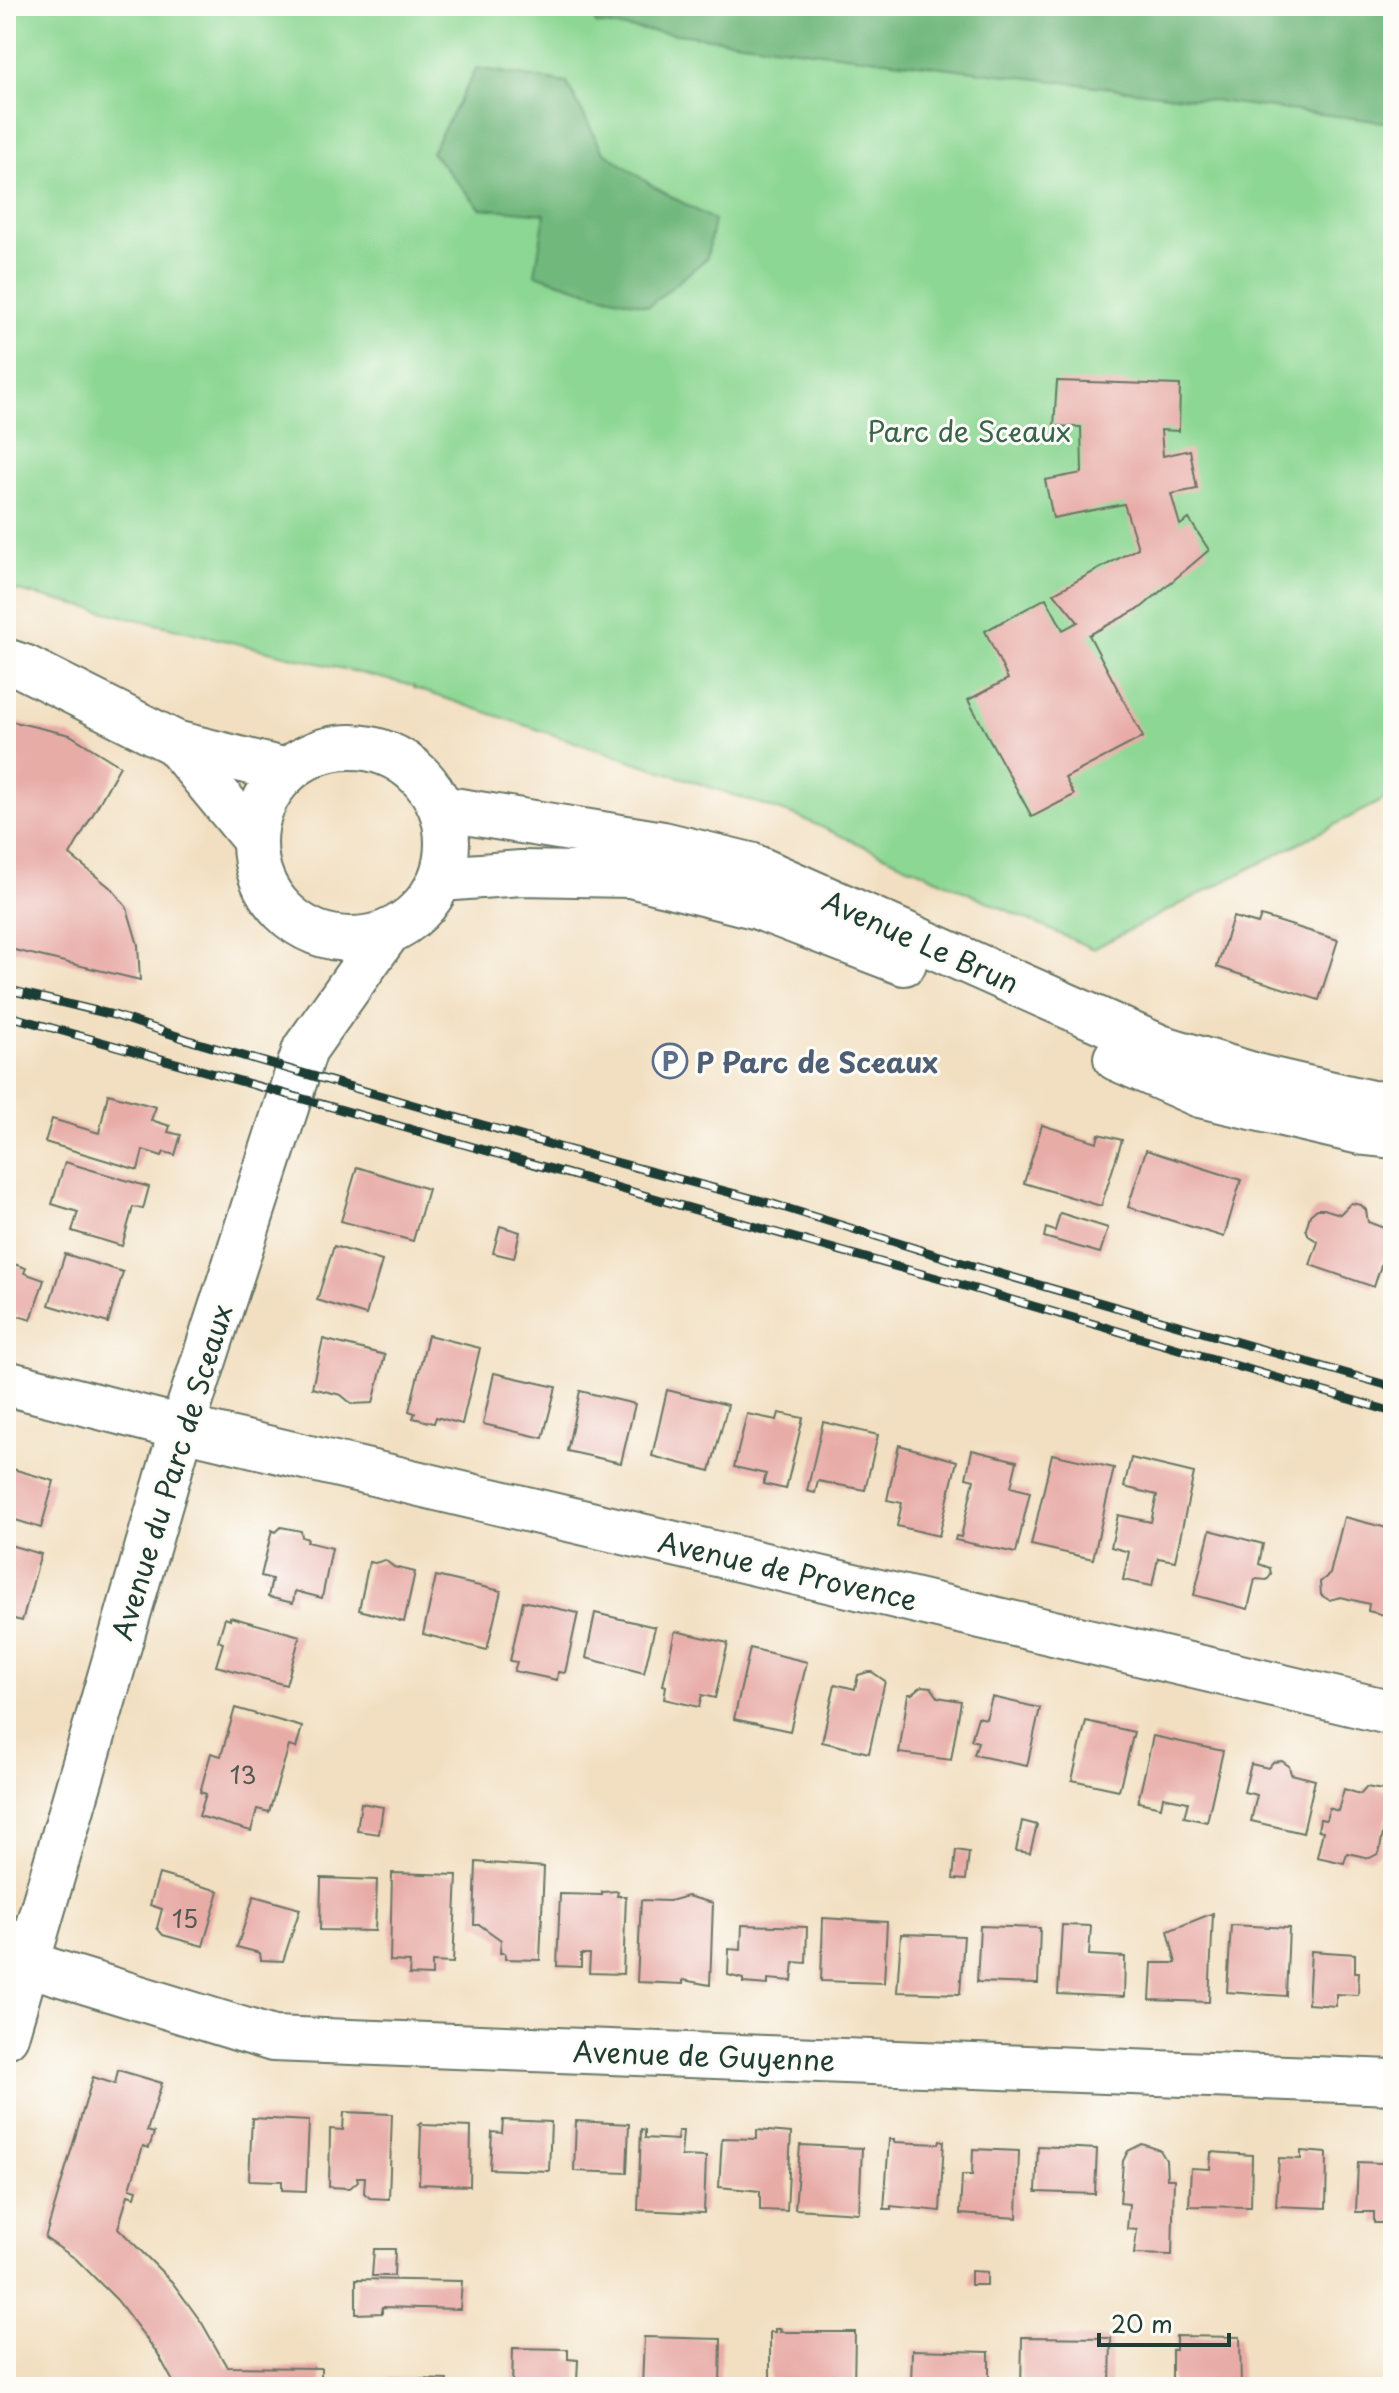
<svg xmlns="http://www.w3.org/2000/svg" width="1399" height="2393" viewBox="0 0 1399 2393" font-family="'Playpen Sans',sans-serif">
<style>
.green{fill:#8cd793;stroke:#568a64;stroke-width:2}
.forest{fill:#71b87d;stroke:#487a58;stroke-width:2}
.building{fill:#e8aca7}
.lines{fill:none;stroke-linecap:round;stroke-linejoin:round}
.minor-casing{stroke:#697665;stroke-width:48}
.secondary-casing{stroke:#697665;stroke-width:48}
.minor{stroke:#fff;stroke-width:44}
.secondary{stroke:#fff;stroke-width:44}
.rail-casing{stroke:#1f3d34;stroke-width:9}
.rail{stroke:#fdfcf7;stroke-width:6;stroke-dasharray:18;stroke-linecap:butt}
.labels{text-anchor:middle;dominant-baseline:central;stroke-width:6;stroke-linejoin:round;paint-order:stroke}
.number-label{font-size:24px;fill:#515951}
.park-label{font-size:28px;fill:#3a644c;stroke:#fdfcf7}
.street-label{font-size:28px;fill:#1f3d34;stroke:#fdfcf7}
.service-label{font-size:28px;font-weight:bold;fill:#4e5e75;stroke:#fdfcf7;text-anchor:start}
</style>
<rect width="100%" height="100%" fill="#fdfcf7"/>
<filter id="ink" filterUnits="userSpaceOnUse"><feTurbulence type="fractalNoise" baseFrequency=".0125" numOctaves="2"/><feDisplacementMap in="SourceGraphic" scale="16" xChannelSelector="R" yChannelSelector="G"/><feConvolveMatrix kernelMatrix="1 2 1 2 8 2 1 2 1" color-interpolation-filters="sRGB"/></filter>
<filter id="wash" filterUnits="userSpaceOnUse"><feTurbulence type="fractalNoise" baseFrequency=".006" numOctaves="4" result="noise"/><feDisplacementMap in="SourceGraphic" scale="32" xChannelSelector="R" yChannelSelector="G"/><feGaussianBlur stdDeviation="1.8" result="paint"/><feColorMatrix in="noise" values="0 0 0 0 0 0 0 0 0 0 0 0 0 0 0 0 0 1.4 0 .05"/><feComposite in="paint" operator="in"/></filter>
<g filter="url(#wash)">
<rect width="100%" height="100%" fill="#f2dfc1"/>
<path class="green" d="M6,6H1393V795L1093,949L799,817L414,688V686L6,588Z"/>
<g class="forest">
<path d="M591,6H1393V123L596,24Z"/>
<path d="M477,68L567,83L602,150L654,187L714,220L707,258L649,306L595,293L535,274L545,214L480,208L431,152Z"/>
</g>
<g id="blocks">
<g class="building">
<path d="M1057,381L1180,385L1179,431L1161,430L1163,456L1190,450L1197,489L1171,494L1180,525L1189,519L1209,550L1142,607L1089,635L1143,737L1065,778L1074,795L1032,817L968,700L1008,679L985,631L1046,598L1063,630L1078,622L1054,593L1138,548L1124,504L1053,518L1045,480L1082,473L1081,427L1054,426Z"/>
<path d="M6,720L70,735L120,766L70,855L112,889L127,908L138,945L140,980L6,948Z"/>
<path d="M1261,916L1338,940L1319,1000L1217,967L1233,917L1258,924Z"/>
<path d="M108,1094L156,1107L151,1120L170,1126L168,1132L181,1135L175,1155L164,1152L162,1156L143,1150L138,1170L45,1142L52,1119L99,1133Z"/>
<path d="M1042,1125L1097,1142L1099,1134L1122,1140L1101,1206L1024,1183Z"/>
<path d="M1146,1150L1241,1180L1224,1237L1128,1207Z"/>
<path d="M65,1162L149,1187L143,1209L133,1207L122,1246L72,1231L78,1212L52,1204Z"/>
<path d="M357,1167L428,1189L413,1241L341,1221Z"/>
<path d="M1351,1203L1361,1205L1366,1210L1368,1222L1392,1231L1374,1287L1310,1265L1318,1242L1309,1236L1306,1229L1310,1215L1317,1209H1324L1340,1214Z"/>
<path d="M1060,1213L1108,1228L1100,1253L1044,1237L1046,1228L1055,1231Z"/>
<path d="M500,1226L520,1232L514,1258L493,1253Z"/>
<path d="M334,1246L382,1261L366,1315L317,1300Z"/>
<path d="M65,1254L123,1272L108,1323L49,1305Z"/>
<path d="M11,1263L26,1268L24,1273L44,1280L31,1320L6,1312V1268L8,1269Z"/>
<path d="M428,1335L480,1348L462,1424L436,1417L434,1423L413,1418L415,1413L409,1411Z"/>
<path d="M323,1339L385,1355L373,1403L352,1404L341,1395L312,1388Z"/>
<path d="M494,1373L556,1387L543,1438L483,1424Z"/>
<path d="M667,1390L728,1405L710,1471L652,1456Z"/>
<path d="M580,1391L635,1404L621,1463L567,1451Z"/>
<path d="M779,1413L803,1418L786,1489L763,1484L766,1474L734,1467L747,1414L777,1420Z"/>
<path d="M823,1422L878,1435L865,1490L818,1481L815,1493L807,1491Z"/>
<path d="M899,1445L957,1461L939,1536L897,1526L902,1503L887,1500Z"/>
<path d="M972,1450L1017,1461L1011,1487L1030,1492L1016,1553L955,1540L956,1536L961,1537L974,1480L966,1478Z"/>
<path d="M1052,1454L1114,1468L1093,1559L1031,1545Z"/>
<path d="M1131,1458L1194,1473L1175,1561L1158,1558L1152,1586L1123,1580L1129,1552L1111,1547L1118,1515L1151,1522L1157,1495L1124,1487Z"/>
<path d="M6,1467L54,1481L41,1528L6,1517Z"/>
<path d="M1344,1517L1387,1528L1388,1522L1393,1523V1597L1389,1616L1368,1611L1369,1604L1341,1597L1329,1600L1321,1595L1320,1582L1330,1574Z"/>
<path d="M281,1527L301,1531L302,1537L308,1539L307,1542L332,1548L322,1598L295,1591L293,1603L268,1597L272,1579L261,1576L272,1530L276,1532Z"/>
<path d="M1210,1530L1263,1544L1259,1564L1270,1568L1271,1575L1267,1580L1255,1579L1248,1609L1194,1595Z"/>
<path d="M6,1544L41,1554L22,1621L6,1617Z"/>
<path d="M385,1560L394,1567L415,1572L404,1622L359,1610L369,1562L375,1563Z"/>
<path d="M436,1576L501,1591L487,1650L423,1634Z"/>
<path d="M523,1601L578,1613L565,1673L558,1672L557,1680L514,1671L517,1662L510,1661Z"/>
<path d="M595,1613L655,1627L644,1673L586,1658Z"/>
<path d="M230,1617L300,1636L286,1685L216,1666L223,1643L218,1641L225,1618L230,1620Z"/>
<path d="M675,1631L728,1643L715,1698L702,1695L699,1707L664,1699L666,1686L663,1685Z"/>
<path d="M750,1648L807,1662L790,1731L734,1719Z"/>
<path d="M868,1672H872L885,1681L869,1753L822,1742L835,1684L855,1689L858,1675Z"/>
<path d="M922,1686L931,1687L938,1697L961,1701L951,1760L899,1753L908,1694H912Z"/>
<path d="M992,1697L1040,1708L1027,1766L974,1755L978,1742L971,1740L978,1717L986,1719Z"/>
<path d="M235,1708L302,1727L296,1748L289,1746L269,1812L257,1809L251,1831L199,1816L206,1794L200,1792L211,1753L221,1756Z"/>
<path d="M1086,1721L1134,1732L1119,1790L1072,1780Z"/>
<path d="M1153,1736L1223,1751L1207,1822L1184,1817L1188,1802L1163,1797L1161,1807L1138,1802Z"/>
<path d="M1282,1761L1289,1766L1291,1774L1315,1780L1303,1833L1251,1821L1257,1795L1244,1792L1251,1764L1268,1768L1273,1762Z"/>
<path d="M1366,1787L1388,1791L1391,1795L1379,1853L1370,1858L1347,1853L1344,1863L1317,1857L1323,1831L1318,1830L1320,1819L1326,1820L1329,1808L1338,1811L1344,1789L1360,1794Z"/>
<path d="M361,1803L383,1807L379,1834L357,1831Z"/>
<path d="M1022,1821L1037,1825L1030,1853L1016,1851Z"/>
<path d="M956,1850L969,1852L966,1880L953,1879Z"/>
<path d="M476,1862L544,1867L540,1960L505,1959V1953H500L501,1940L480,1925H474Z"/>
<path d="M392,1873L457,1875L453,1963L432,1962V1976L409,1975L410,1962L390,1961Z"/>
<path d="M159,1874L219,1891L203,1946L163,1935L157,1928L162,1909L150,1905Z"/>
<path d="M321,1878L377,1880L375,1931L320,1930Z"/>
<path d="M618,1891L617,1896H626L623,1974L589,1973L590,1954H581V1967L557,1966L560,1894L602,1895V1892Z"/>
<path d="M254,1896L300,1909L283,1961L261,1960L260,1953L237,1947Z"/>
<path d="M687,1896L713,1903L710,1985L683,1980V1984L637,1982L641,1900L669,1901Z"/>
<path d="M1213,1913L1209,2002L1150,2000L1152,1963H1176L1168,1931Z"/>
<path d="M823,1918L887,1922L884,1983L821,1981Z"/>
<path d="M742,1925L807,1927L806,1963L794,1962L792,1981L768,1979V1985L743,1983V1979L728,1975L729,1949L741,1950Z"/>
<path d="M1062,1925L1091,1926L1089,1955L1125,1957L1124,1997L1058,1994Z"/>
<path d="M1231,1925L1289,1928L1286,1996L1227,1992Z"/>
<path d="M980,1926L1040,1928L1038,1984L977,1982Z"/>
<path d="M901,1934L964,1936L960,1994L897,1992Z"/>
<path d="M1311,1951L1355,1954V1972H1359L1358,1995L1336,1994V2006L1308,2004Z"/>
<path d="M1388,1954H1393V1988H1386Z"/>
<path d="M118,2070L162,2083L147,2131L154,2133L149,2148L143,2146L130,2188L137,2190L135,2197L128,2195L118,2228L172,2282L202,2323L227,2367L321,2368V2387H176L158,2354L117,2300L76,2259L45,2238L93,2077L115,2084Z"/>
<path d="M344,2112L392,2114L389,2199L370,2198L364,2193L365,2177H357L358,2181L350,2188L329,2187L330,2129L343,2130Z"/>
<path d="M252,2118L309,2121L306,2191L282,2190V2181L249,2180Z"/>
<path d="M503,2120L551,2122L549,2171L490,2169L492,2132L502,2133Z"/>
<path d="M576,2121L629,2124L627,2173L574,2171Z"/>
<path d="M421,2123L423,2125L471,2127L470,2186L419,2184L421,2127L418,2125Z"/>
<path d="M641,2129L645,2130V2138L677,2140L678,2131H683L681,2156L706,2157L704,2213L638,2210Z"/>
<path d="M757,2130L791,2133L787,2211L760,2210V2191L719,2187L722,2138L757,2139Z"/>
<path d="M889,2139H894V2142L939,2144L940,2140L944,2141L940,2211L891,2206V2209H884Z"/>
<path d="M1142,2144L1160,2150L1166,2160L1167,2179H1174L1172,2255L1134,2254L1137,2230L1127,2229L1129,2204L1120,2203L1123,2161L1128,2151Z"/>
<path d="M800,2145L862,2148L859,2213L795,2209Z"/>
<path d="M1038,2146L1097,2149L1095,2194L1036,2192Z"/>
<path d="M973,2149L1019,2151L1017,2218L960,2214L962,2175H972Z"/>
<path d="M1301,2151L1327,2153L1326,2208L1276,2206L1279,2158L1301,2159Z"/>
<path d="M1211,2152L1252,2155L1251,2207L1189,2206L1191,2168L1210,2169Z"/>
<path d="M1393,2156V2223H1374V2212H1356L1358,2162L1381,2163L1386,2157Z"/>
<path d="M374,2249H395L394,2276H372Z"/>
<path d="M971,2271L987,2272V2285H971Z"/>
<path d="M356,2279L462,2281L460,2309L382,2307V2313L356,2314Z"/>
<path d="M775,2329H781L780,2332H855L854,2387H770V2332H775Z"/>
<path d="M1176,2336L1240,2337L1241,2387H1172V2350H1176Z"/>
<path d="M644,2337L721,2339L720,2387H642Z"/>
<path d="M1022,2337L1111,2338L1110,2387H1021Z"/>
<path d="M513,2348L568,2349V2359L578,2360L577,2381H568V2387H512Z"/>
<path d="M912,2350L989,2352V2387H911Z"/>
<path d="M387,2378L447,2380L446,2387H387Z"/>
</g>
</g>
</g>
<g filter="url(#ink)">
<use href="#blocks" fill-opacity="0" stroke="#697665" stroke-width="2"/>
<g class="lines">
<g class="minor-casing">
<g id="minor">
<path d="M6,1383L182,1428L1393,1713"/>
<path d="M25,1963L273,2039L1393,2082"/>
<path d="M6,2036L182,1428L305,1049L388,932"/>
</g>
</g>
<g class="secondary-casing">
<g id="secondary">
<path d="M6,661L24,667L175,743L287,771"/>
<path d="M175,743L255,840"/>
<circle cx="351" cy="843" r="96"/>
<path d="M441,808L663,844L750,865L1160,1047L1263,1078L1371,1103L1393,1104"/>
<path d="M441,879L521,873L630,875L758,907L904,963"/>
<path d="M1116,1058L1200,1095L1365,1133L1393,1136"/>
</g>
</g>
<use href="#minor" class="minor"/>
<use href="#secondary" class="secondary"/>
<g class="rail-casing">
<g id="rail">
<path d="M6,989L114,1015L195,1042L559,1147L773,1204L956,1261L1393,1387"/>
<path d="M6,1015L951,1282L1393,1412"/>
</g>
</g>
<use href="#rail" class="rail"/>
</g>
</g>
<defs>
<g id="parking-ring" transform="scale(1.8)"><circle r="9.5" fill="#fdfcf7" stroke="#5c6f8a" stroke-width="1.5"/><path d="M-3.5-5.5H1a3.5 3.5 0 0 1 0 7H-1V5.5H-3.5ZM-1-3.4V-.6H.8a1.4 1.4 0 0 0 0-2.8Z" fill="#5c6f8a"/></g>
</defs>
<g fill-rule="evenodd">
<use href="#parking-ring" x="670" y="1061"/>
</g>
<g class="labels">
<g class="number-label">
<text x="243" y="1774">13</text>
<text x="185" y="1918">15</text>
</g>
<g class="park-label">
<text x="969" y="430">Parc de Sceaux</text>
</g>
<g class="street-label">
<text transform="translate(921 941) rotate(24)">Avenue Le Brun</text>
<text transform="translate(171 1472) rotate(-73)">Avenue du Parc de Sceaux</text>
<text transform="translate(788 1570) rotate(13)">Avenue de Provence</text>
<text transform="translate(704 2055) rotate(2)">Avenue de Guyenne</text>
</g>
<g class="service-label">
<text x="696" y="1061">P Parc de Sceaux</text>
</g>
</g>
<rect width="1399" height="2393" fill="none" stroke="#fdfcf7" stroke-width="32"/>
<path d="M1099 2333v12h130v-12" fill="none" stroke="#1f3d34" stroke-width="4"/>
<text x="1111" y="2333" font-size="24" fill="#1f3d34" stroke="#fdfcf7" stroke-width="6" paint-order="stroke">20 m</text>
</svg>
